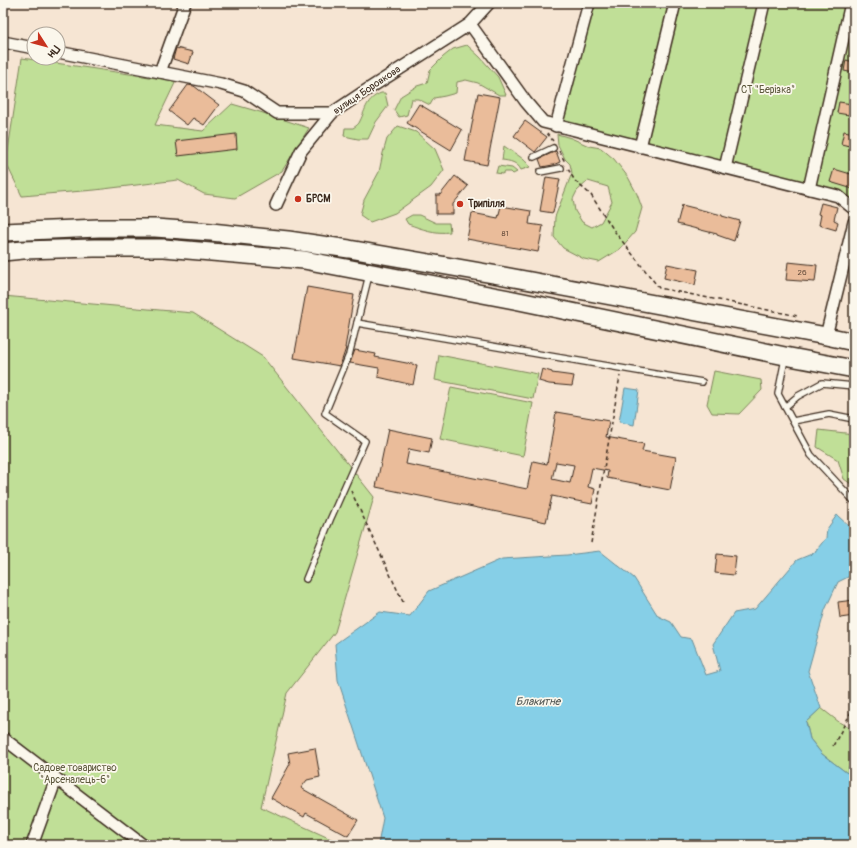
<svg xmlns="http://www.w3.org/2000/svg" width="857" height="848" viewBox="0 0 857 848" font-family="Pangolin,sans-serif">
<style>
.green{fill:#c0df97;stroke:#7e845a;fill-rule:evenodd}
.water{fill:#86cfe7;stroke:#688d97}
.building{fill:#eabc9a;stroke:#3b2a1e;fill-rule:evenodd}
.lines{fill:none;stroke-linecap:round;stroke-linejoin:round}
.lane-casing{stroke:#3b2a1e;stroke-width:8}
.street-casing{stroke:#3b2a1e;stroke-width:14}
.primary-casing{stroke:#3b2a1e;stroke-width:20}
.path{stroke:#3b2a1e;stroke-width:1.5;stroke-dasharray:4 3;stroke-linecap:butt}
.lane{stroke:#fbf7ec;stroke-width:5.5}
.street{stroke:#fbf7ec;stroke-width:11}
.primary{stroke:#fbf7ec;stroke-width:17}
.poi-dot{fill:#c8321e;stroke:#fbf7ec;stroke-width:1.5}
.labels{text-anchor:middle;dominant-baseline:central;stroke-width:3.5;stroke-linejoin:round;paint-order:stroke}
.number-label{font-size:8px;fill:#674e3d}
.street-label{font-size:10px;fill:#3b2a1e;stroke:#fbf7ec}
.park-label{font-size:10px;fill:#5c573c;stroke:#fbf7ec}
.poi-label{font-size:10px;font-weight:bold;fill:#3b2a1e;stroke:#fbf7ec;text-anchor:start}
.water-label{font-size:11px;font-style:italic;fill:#4e5350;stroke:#fbf7ec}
</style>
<rect width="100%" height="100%" fill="#f6e5d3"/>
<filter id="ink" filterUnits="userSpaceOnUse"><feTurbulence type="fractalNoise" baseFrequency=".025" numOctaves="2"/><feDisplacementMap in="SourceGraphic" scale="8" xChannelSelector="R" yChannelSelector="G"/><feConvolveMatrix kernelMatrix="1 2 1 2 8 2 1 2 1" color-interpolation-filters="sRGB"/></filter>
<g filter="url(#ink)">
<g class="green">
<path d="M587,3H854V209L838,196L556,126Z"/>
<path d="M467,45L480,57L498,77L506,95H499L478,83L466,80L457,82L456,93L445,96L434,98L430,105L418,99H411L407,115L399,117L394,110L401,96L417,86L427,83L430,70L443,57L453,49Z"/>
<path d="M22,58L176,81L155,125L203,131L232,104L260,112L309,128L282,171L235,198L204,194L178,180L95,190L22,196L6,163Z"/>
<path d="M381,93H385L388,106L376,122L368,139H358L344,136L345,128H353C356,126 359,124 360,121C366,109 366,99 381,93Z"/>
<path d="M398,126L416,132L435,149L444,170L431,187L395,213L370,222L360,215L364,200L379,172L383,153L387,139Z"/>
<path d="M557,134L571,138L589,146L601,148L614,159L628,177L637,194L642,208L635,232L620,249L599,262L584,259L563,248L554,237L555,217L572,173L570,164L565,159L558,145ZM588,181L608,187L612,202L601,222L592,227L582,222L575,211L573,199L577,191Z"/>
<path d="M504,146C512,152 525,158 530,167L521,170C517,162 510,161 502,160Z"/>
<path d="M498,166L512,168L517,172L513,174L511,172H505L502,174L496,173Z"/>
<path d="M412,215H419L436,223H449L450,232C435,234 422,229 408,224L405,219Z"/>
<path d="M3,296L193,313L263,357L374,497L335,632L287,693L261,807L344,845H3Z"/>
<path d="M439,355L538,374L533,399L435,380Z"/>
<path d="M714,371L761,380L762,390L739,414L712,413L707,404Z"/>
<path d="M451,387L533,403L523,456L440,439Z"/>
<path d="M819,430L854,434V486L844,479L838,460L817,447Z"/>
<path d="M821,708L839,722L854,731V752L847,773L822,754L810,739L806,722Z"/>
</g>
<g class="water">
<path d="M625,388L639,390L634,425L619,422Z"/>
<path d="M837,515L854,531V574L838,582L825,610L808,671L821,708L806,722L810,739L822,754L847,773L854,752V845H378L383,818L338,680L335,644L380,612L410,616L429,591L502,559L567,555L600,551L634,578L658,616L671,622L681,637L692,639L706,675L720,671L713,644L734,613L755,609L797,560L814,553L826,538L827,529Z"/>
</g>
<g class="building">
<path d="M176,48L193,52L189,64L173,59Z"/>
<path d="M846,60L854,62V73L844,71Z"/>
<path d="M188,85L194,86L219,105L204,125L193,118L187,125L169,111Z"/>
<path d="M478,93L500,97L487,165L465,161Z"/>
<path d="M839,102L852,104L849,115L837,113Z"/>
<path d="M419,104L462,130L451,150L407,123Z"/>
<path d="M525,121L547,137L535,152L514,136Z"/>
<path d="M844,131L854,133V147L841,144Z"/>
<path d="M236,134L237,149L178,156L176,141Z"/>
<path d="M556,151L560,162L553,165L542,167L539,159Z"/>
<path d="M834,169L854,175V185L853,189L830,182Z"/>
<path d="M455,176L468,186L453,204V214H436V195H440Z"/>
<path d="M546,177L560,179L553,213L540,211Z"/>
<path d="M821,203L837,207L834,220L838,222L836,230L819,225L821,215L818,214Z"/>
<path d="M682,205L722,215V216L740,221L734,241L717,235V234L677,224Z"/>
<path d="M501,206L531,211L529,224L543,226L538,252L467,239L472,213L498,218Z"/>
<path d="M788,262L817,265L815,282L786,280Z"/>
<path d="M667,264L698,270L695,285L664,278Z"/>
<path d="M307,287L354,295L345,348H346L340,366L294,358Z"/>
<path d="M355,350L376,354L375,357L417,365L413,385L378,377L379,368L350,363Z"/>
<path d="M542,369L552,372V373L574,376L572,386L549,384L539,381Z"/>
<path d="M556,412L609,421L606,437L644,444L642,451L676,457L670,490L607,478L608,471L592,468L588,487L595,489L592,504L552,496L546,522L376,487L388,429L432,438L429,453L409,449L406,464L527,489L533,461L547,464ZM556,462L574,465L570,483L552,479Z"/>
<path d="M717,554L736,556L734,575L715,573Z"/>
<path d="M854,600V616L840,618L838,602Z"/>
<path d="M315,748L320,777L307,780L301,788L358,820L348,836L306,813L304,817L271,798L290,764L288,753Z"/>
</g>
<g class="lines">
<g class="lane-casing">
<g id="lane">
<path d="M534,157L553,148"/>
<path d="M540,172L561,168"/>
<path d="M357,323L702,382"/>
<path d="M785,359L778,394L811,455L854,501"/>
<path d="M785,407L798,396L822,383L854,386"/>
<path d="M793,421L829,414L854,419"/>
<path d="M306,579L330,520L365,441L325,413L349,355L369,275"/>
</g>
</g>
<g class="street-casing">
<g id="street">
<path d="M470,24L526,102L543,122L838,196L854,209"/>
<path d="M3,42L34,48"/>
<path d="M58,52L160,72L185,3"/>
<path d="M160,72L221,84L244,91L277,113H332"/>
<path d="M556,126L589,3"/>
<path d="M640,147L675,3"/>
<path d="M725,168L764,3"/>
<path d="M809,189L851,3"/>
<path d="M276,205L301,151L332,113L362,93L470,24L489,3"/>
<path d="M826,336L854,222"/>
<path d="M3,738L143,845"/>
<path d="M32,845L56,779"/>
</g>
</g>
<g class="primary-casing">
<g id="primary">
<path d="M3,232L99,228H155L211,232L288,240L349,249L504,276L826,336L854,342"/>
<path d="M3,252L23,250L94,248H164L304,260L514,300L785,356L854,369"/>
</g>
</g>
<g class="path">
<path d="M547,133L553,141"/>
<path d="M559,151L565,162"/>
<path d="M568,169L575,181L591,195L615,232L659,288L798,316"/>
<path d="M351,491L403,602"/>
<path d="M591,543L620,376"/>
<path d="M833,746L849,716L854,705"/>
</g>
<use href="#lane" class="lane"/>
<use href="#street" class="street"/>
<use href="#primary" class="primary"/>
</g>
</g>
<g class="poi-dot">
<circle cx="298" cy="199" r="4"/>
<circle cx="460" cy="204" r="4"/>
</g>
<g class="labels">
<g class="number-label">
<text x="505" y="233">81</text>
<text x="802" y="272">26</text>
</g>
<g class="street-label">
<text transform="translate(367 90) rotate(-34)">вулиця Боровкова</text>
</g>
<g class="park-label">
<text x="768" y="90">СТ "Берізка"</text>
<text x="75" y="768">Садове товариство<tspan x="75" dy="12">"Арсеналець-6"</tspan></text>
</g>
<g class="poi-label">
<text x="306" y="199">БРСМ</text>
<text x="468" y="204">Трипілля</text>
</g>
<g class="water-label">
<text x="538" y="701">Блакитне</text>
</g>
</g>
<rect width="857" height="848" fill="none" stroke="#fbf7ec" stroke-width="16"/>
<rect x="8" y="8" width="841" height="832" fill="none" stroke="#3b2a1e" stroke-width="1.5" filter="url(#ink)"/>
<g transform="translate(46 46) rotate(126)"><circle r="19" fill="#fbf7ec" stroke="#aea59a"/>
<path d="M0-3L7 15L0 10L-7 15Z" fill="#c8321e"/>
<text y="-6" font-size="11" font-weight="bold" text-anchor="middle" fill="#3b2a1e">Пн</text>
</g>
</svg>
